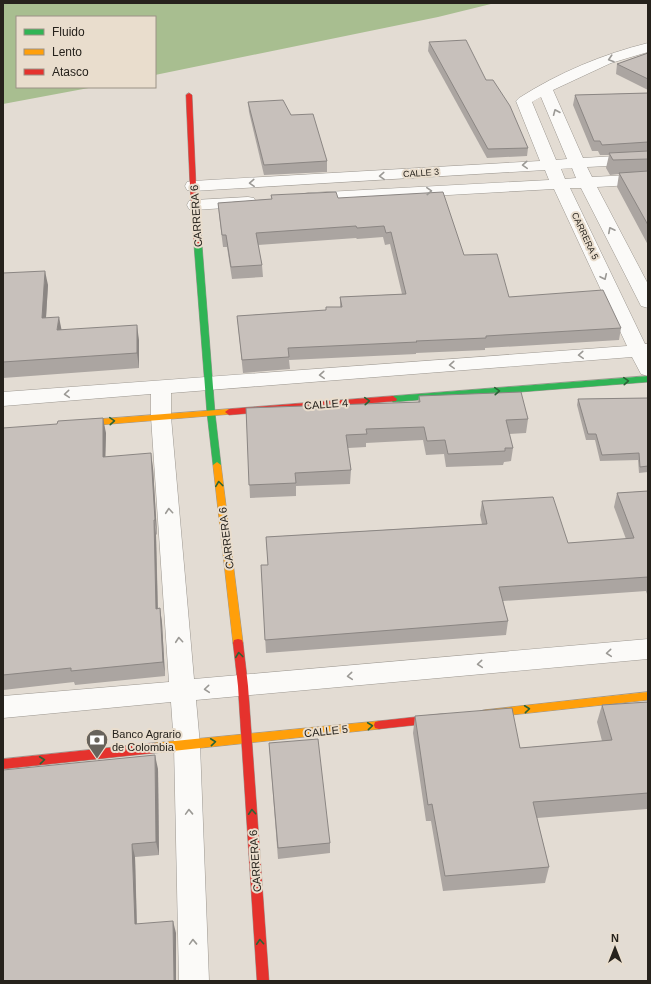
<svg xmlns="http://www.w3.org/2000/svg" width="651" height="984" viewBox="0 0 651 984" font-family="Helvetica,sans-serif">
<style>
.water{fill:#a8be90}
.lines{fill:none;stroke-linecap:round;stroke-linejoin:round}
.street-casing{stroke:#9c9790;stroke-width:1}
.fast-casing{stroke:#9c9790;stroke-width:1}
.slow-casing{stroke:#9c9790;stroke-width:1}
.jam-casing{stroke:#9c9790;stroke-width:1}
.street{fill:#fbfaf8;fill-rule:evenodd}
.fast{fill:#30b455;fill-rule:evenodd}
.slow{fill:#ff9f0a;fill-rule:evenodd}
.jam{fill:#e5322d;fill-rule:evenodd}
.wall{fill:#aba5a1}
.shaded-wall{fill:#8b8683}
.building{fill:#c7c0bb;stroke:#8b8683}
.oneway{stroke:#9b9995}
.oneway2{stroke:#2a6436}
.labels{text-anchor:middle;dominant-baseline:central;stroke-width:4;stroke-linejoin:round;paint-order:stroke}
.far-street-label{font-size:9px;fill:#26221c;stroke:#e9ddcd}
.street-label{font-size:11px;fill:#26221c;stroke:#e9ddcd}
.poi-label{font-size:11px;fill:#26221c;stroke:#e9ddcd;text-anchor:start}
</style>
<rect width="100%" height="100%" fill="#e3dcd3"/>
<path class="water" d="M3,3H495L438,17L155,75V17H17V87H94L3,104Z"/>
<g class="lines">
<g class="street-casing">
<g id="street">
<path d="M648,43V52L611,63L553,90L583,158L648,154V164L587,167L592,177L648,174V184L597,187L648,284V308L641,306L639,302L581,188H570L645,344H648V376L641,374L632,357L171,393V417L194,679L648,639V659L196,700L200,745L209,981H179L174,745L171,702L3,718V696L169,682L151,417V394L3,406V392L627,346L554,189L308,203L302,202L300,198L302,194L308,193L549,180L545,170L193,191L187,190L185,186L187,182L193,181L540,161L516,101L519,98C558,73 603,54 648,43ZM541,97L567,159L556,160L532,102ZM572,168L576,178L565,179L561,169Z"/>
<path d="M248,197L254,198L256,202L254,206L195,210L189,209L187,205L189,201L195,200Z"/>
</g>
</g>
<g class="fast-casing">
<g id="fast">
<path d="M195,243H198L202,245L215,413L221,465L217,468L213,465L207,413L194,245Z"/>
<path d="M648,376V382L393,402L389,399L393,396Z"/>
</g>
</g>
<g class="slow-casing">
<g id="slow">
<path d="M229,409L233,412L232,414L74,427L70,424L74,421Z"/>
<path d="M217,462L221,465L243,643L242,646L238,647L234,646L233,643L213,465Z"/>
<path d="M648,692V700L484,718L480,717L479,714L480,711L484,710Z"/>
<path d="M379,721L383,722L384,725L383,728L379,729L154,753L150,751L149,748L150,745L154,743Z"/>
</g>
</g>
<g class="jam-casing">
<g id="jam">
<path d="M189,93L192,95L196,186L202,245L198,247L194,245L190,186L186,95Z"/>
<path d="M393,396L397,399L396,401L229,415L225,412L229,409Z"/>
<path d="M238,639L242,640L243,643L248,686L269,981H257L238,686L233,643L234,640Z"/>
<path d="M443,714L447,715L448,718L447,721L443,722L379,729L375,728L374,725L375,722L379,721Z"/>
<path d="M154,743L158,745L159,748L158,751L154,753L3,769V759Z"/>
</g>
</g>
<use href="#street" class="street"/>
<use href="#fast" class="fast"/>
<use href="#slow" class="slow"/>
<use href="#jam" class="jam"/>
</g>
<g class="wall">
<path d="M429,42L486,80L528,148L527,156L487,158L428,51Z"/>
<path d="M648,53V90L616,74L617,64Z"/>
<path d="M648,93V245L617,187L619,174L610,175L606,168L609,155H600L598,151H592L573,105L575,95Z"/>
<path d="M248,102L291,115L327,161V172L264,175L249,112Z"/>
<path d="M271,195L338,198L464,255L509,297L621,328L619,340L485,348V350L416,353V354L289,360L290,369L243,373L237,316L326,310L340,307V297L402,294L390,244L385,245L383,237L357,239L356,238L258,245L262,265L263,277L232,279L227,247H223L219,214L218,203L272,199Z"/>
<path d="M3,273L48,285L46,318L61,330L139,340V368L3,378Z"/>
<path d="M419,396L528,419L526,433L509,434L513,448L511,461L504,462L503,465L446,467L444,454L426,455L423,440L366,443V447L348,448L351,470L350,484L296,486V496L250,498L246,408L418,402Z"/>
<path d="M648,398V472L639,473L638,460L600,461L595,440H586L577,405L578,399Z"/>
<path d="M3,428L106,433L105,457L153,468L157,534L156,535L158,608H160L162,623L165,676L75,685L74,682L3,690Z"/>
<path d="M648,491V597L646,591L503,601L508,621L506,635L266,653L261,565H268L266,537L482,524L480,515L482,501L568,543L626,539L614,507L617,493Z"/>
<path d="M648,702V812L647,809L537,818L549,867L545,883L443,891L431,821H426L413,733L415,716L520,748L602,741L597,722L602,705Z"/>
<path d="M269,743L330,843V853L278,859Z"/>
<path d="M158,769L159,855L135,857L137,924L176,933L3,981Z"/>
</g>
<g class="shaded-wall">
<path d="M45,271L48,285L45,333L42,318Z"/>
<path d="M59,317L62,332L57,330Z"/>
<path d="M137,325L139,340V368L137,353Z"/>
<path d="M103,418L106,433L105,472L103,457Z"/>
<path d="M151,453L153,468L157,534L155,520Z"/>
<path d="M154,520L156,535L158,623L156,609Z"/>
<path d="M160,608L162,623L165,676L163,662Z"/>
<path d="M155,755L158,769L159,855L156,842Z"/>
<path d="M132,844L135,857L137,937L135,924Z"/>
<path d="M173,921L176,933V981H174Z"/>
</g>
<g class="building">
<path d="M466,40L486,80H493L510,106L528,148L488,149L429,42Z"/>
<path d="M648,53V79L617,64Z"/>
<path d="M648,93V142L602,145L600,141H594L575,95Z"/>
<path d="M283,100L291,115L313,114L327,161L264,165L248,102Z"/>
<path d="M648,151V159L613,160L609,153Z"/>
<path d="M648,171V225L619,173Z"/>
<path d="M336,192L338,198L443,192L464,255L497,254L509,297L603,290L621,328L486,336V338L416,341L417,342L288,348L289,357L242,360L237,316L326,310V307H342L340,297L406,294L391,232L386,233L384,226L357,228L356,226L256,233L262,265L231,267L226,235H222L218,203L272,199L271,195Z"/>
<path d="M45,271L42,318L59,317L57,330L137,325V353L3,362V273Z"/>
<path d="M521,392L528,419L506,420L513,448H505V451L448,454L445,440L427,441L424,427L366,429L367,434L346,435L351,470L295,473L296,483L249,485L246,408L420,402L419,396Z"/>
<path d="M648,398V466L640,467L639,453L602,455L596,434H588L578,399Z"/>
<path d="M103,418V457L151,453L155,520H154L156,609L160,608L163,662L71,671V668L3,675V428L57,424L58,421Z"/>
<path d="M648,491V577L499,587L508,621L265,640L261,565H268L266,537L487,524L482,501L553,497L568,543L634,538L617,493Z"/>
<path d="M648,702V793L533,802L549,867L445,876L432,804L428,805L415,716L512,708L520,748L612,740L602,705Z"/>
<path d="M318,739L330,843L278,848L269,743Z"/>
<path d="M155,755L156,842L132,844L135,924L173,921L174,981H3V770Z"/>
</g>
<defs><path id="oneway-chevron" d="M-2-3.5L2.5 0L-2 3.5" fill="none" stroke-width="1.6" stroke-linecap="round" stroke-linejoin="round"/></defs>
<g class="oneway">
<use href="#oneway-chevron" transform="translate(611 59) rotate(162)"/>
<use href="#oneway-chevron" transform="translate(556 112) rotate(-113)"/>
<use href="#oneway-chevron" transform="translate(525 165) rotate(176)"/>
<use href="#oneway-chevron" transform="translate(382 176) rotate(177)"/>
<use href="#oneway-chevron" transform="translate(252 183) rotate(177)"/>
<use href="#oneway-chevron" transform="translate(429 191) rotate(-3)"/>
<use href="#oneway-chevron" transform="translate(611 230) rotate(-117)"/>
<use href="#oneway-chevron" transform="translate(604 277) rotate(65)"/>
<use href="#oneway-chevron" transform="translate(581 355) rotate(176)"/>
<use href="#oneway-chevron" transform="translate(452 365) rotate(176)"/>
<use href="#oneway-chevron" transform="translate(322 375) rotate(176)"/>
<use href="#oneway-chevron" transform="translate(67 394) rotate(175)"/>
<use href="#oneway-chevron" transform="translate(169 511) rotate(-95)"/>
<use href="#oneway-chevron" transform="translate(179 640) rotate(-95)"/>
<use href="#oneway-chevron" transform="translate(609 653) rotate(175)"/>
<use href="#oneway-chevron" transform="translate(480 664) rotate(175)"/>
<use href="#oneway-chevron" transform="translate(350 676) rotate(175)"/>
<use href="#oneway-chevron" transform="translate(207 689) rotate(175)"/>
<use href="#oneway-chevron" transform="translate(189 812) rotate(-92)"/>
<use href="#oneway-chevron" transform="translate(193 942) rotate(-92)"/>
</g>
<g class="oneway2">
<use href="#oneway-chevron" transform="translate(626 381) rotate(-4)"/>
<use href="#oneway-chevron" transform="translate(497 391) rotate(-4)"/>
<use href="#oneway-chevron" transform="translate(367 401) rotate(-4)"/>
<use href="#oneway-chevron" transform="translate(112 421) rotate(-4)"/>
<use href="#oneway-chevron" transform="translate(219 484) rotate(-97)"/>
<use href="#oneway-chevron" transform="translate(239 655) rotate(-97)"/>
<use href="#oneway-chevron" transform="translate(527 709) rotate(-6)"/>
<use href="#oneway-chevron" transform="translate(370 726) rotate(-6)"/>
<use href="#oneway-chevron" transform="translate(213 742) rotate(-6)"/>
<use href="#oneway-chevron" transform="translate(42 760) rotate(-6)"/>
<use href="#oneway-chevron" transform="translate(252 812) rotate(-94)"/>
<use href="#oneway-chevron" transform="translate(260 942) rotate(-94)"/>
</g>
<defs>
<g id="bank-pin" transform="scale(1.15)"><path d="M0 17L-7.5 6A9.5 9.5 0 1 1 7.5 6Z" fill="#68635c" stroke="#e9ddcd"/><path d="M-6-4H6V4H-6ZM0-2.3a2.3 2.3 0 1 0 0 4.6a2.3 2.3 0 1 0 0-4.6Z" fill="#fff"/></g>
</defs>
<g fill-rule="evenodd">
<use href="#bank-pin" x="97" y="740"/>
</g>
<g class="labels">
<g class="far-street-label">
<text transform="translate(421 173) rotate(-4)">CALLE 3</text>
<text transform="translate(585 236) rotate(65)">CARRERA 5</text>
</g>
<g class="street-label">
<text transform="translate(196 216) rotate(-94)">CARRERA 6</text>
<text transform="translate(326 404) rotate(-4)">CALLE 4</text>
<text transform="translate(226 538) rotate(-97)">CARRERA 6</text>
<text transform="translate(326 731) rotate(-6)">CALLE 5</text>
<text transform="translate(255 861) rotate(-94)">CARRERA 6</text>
</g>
<g class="poi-label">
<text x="112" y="734">Banco Agrario<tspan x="112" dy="13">de Colombia</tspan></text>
</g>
</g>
<rect width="651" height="984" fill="none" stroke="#26221c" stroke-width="8"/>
<rect x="16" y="16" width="140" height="72" fill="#e9ddcd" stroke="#9b9286"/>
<rect x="24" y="29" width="20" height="6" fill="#30b455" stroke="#9b9286"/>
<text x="52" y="36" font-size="12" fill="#26221c">Fluido</text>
<rect x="24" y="49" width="20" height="6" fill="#ff9f0a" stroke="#9b9286"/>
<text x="52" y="56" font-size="12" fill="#26221c">Lento</text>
<rect x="24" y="69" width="20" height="6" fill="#e5322d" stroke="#9b9286"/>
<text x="52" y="76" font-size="12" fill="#26221c">Atasco</text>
<g transform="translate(615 948)" stroke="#e9ddcd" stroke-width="3" paint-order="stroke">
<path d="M0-3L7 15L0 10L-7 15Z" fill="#26221c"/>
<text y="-6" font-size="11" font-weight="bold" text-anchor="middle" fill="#26221c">N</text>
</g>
</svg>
